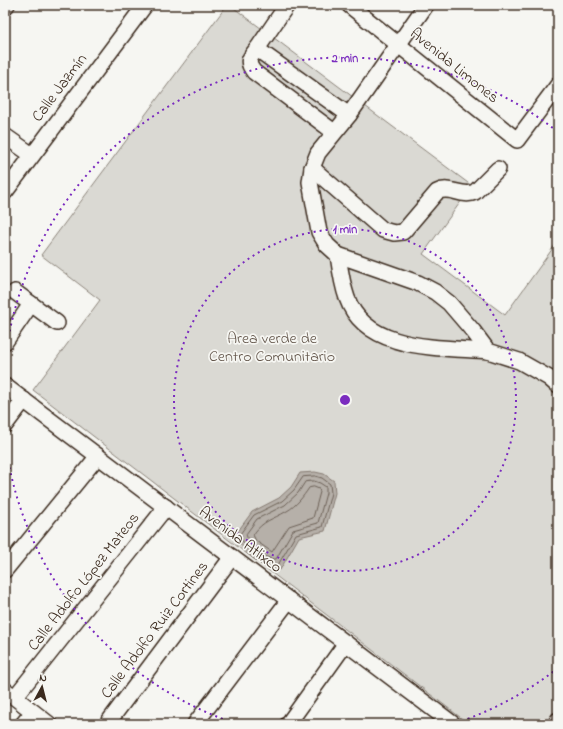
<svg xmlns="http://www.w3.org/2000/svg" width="563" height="729" viewBox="0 0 563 729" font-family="'Indie Flower',sans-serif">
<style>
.green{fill:#dad9d3;stroke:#8a8278}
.water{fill:#b6b0a9;stroke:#857a71}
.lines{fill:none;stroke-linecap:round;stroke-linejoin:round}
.shore{stroke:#6c6056;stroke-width:1}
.minor-casing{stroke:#3b2a1e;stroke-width:18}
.minor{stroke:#f6f6f2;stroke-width:15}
.ring{fill:none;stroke:#7b2cbf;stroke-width:2;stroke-dasharray:2 4}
.labels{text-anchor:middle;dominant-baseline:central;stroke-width:3.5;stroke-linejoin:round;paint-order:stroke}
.street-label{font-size:16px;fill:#3b2a1e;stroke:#f6f6f2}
.park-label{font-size:16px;fill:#63564b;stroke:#f6f6f2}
.centre{fill:#7b2cbf;stroke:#f6f6f2;stroke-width:2}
.ring-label{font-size:12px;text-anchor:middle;font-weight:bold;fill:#7b2cbf;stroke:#f6f6f2;stroke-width:3.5;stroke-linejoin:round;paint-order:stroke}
</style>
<rect width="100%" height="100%" fill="#f6f6f2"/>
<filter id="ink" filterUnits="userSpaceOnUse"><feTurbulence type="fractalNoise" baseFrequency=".025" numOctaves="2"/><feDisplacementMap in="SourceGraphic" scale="8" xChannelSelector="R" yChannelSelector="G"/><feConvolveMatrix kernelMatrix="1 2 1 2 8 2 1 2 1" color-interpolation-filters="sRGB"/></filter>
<g filter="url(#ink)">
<path class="green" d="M227,5H230L472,186L423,254L505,315L558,241V724H469L33,390L100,300L41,255Z"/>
<path class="water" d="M315,472L324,474L334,481L335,493L325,531L299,537L280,570C257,565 246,555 235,535L252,512L279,498L291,487L300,473Z"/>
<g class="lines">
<g class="shore">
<path d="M315,476L322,478L330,484L331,493L322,527L296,534L278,565C263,564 243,549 240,534L254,515L282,501L294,490L303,477Z"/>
<path d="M314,481L320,483L326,487V493L318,523L293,530L276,559C265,560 248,545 246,534L257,519L285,505L298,493L305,482Z"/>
<path d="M314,487L319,489L320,492L313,518L289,526L272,552L256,541L253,535C263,520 272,520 287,511C296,506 303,497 309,488Z"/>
</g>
<g class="minor-casing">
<g id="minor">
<path d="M287,5L257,49L349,115"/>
<path d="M349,5L517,140L558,85"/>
<path d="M426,5L349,115L318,153L312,168L310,182L319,232L327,245L338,255L418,283L435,292L449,303L473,331L488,351L519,361L549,378L558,386"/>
<path d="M5,7L7,5"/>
<path d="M257,49C249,58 246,62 254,72L334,132"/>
<path d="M5,136L32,155"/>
<path d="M312,168L383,230L394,233L403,232L437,192C450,185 462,198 475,192L498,169"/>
<path d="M5,192L145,5"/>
<path d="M338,255C340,269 342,284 347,298C366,352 441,347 488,351"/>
<path d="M15,292L57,323"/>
<path d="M5,342L31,304"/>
<path d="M5,386L453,724"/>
<path d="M5,425L24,400"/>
<path d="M5,570L98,456"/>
<path d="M5,690L49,724"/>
<path d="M15,697L166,507"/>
<path d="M23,724L33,712"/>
<path d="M107,724L232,557"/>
<path d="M195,724L289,600"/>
<path d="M288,724L346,643"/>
<path d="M556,724L558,720"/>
</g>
</g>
<use href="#minor" class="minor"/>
</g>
</g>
<g class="ring">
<circle cx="345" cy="400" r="171"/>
<path d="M558 668A342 342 0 0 1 456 723M234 723A342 342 0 0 1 5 439M5 361A342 342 0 0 1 558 132"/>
</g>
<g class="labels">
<g class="street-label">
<text transform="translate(454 66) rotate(39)">Avenida Limones</text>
<text transform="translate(60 88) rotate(-53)">Calle Jazmín</text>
<text transform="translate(240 540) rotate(37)">Avenida Atlixco</text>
<text transform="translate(84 582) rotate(-52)">Calle Adolfo López Mateos</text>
<text transform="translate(155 630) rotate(-53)">Calle Adolfo Ruiz Cortines</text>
</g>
<g class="park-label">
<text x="272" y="339">Area verde de<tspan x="272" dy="18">Centro Comunitario</tspan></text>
</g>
</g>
<circle cx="345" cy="400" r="6" class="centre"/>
<g class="ring-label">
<text x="345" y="62">2 min</text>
<text x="345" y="233">1 min</text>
</g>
<rect width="563" height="729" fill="none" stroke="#f6f6f2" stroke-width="20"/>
<rect x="10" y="10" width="543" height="709" fill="none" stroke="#3b2a1e" stroke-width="1.5" filter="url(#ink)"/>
<g transform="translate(42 687) rotate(7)" stroke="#f6f6f2" stroke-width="3" paint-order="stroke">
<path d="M0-3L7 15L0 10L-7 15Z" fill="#3b2a1e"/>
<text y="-6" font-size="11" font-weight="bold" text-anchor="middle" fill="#3b2a1e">N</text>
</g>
</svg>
